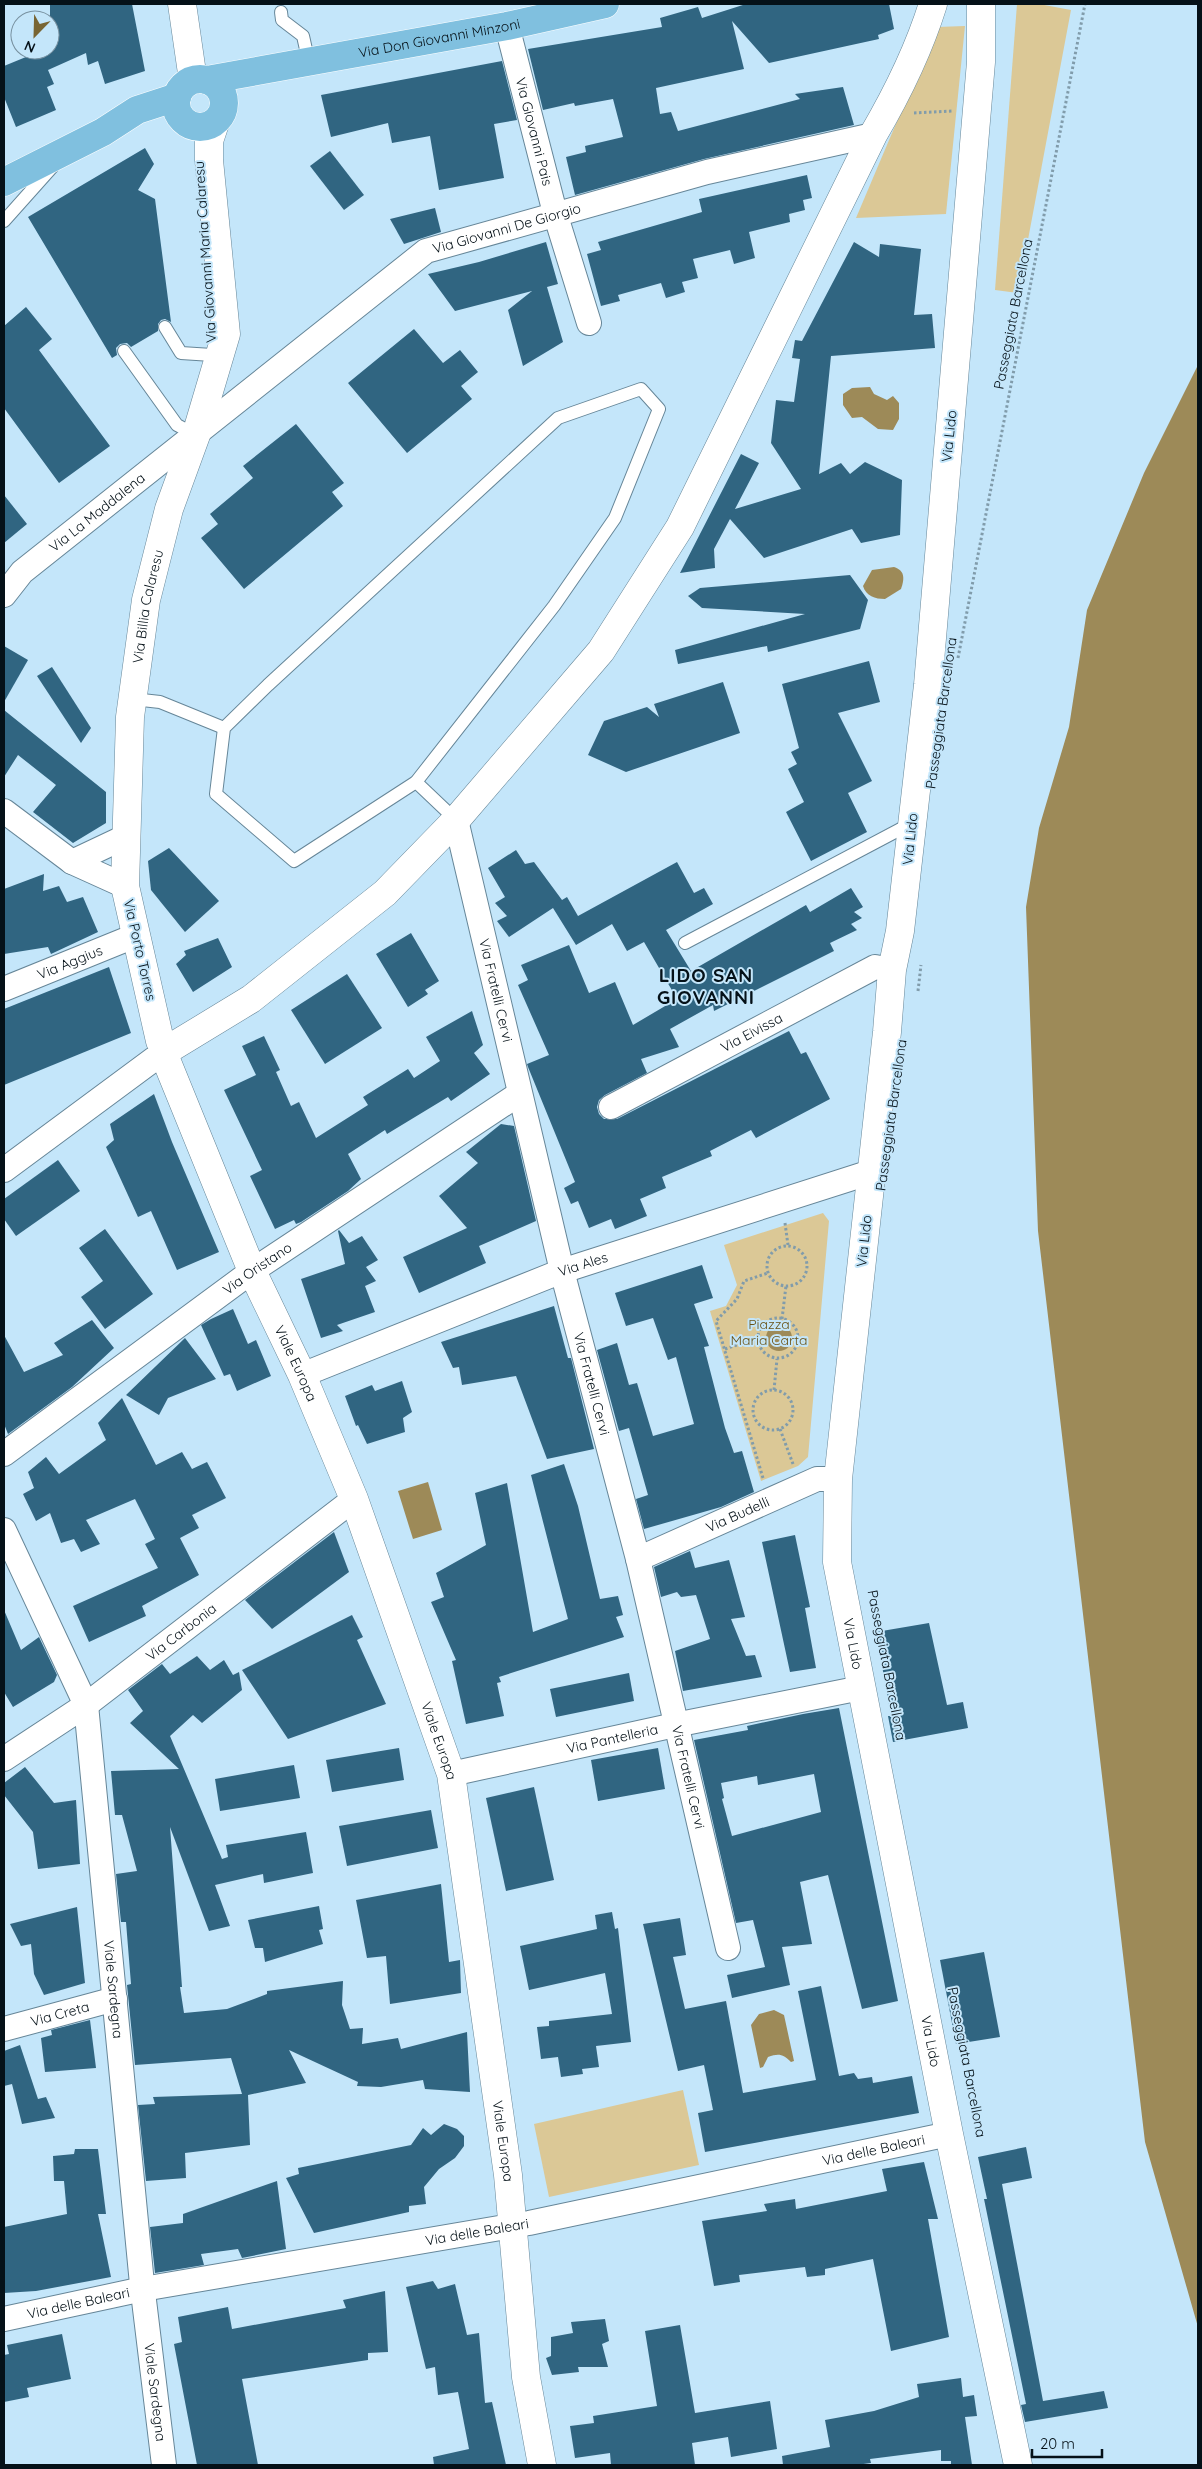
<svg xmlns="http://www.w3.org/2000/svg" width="1202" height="2469" viewBox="0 0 1202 2469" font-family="Quicksand,sans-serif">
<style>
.green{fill:#dbc896}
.water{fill:#9d8a58}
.building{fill:#306581;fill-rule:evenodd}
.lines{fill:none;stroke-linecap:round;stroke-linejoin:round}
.lane-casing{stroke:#668698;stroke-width:14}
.street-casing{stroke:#668698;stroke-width:26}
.secondary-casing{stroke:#668698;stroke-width:29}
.primary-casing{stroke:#fff;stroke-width:29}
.path{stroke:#819cab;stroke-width:3;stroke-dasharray:2.5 2.5;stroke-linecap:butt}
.lane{stroke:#fff;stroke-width:12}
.street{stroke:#fff;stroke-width:24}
.secondary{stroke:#fff;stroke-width:28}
.primary{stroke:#80c0df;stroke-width:28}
.labels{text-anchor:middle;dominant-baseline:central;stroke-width:4;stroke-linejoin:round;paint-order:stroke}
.street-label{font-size:14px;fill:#051118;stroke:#c4e6fa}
.park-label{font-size:14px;fill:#6a5418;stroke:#c4e6fa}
.district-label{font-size:19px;font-weight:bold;letter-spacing:1px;fill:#051118;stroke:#c4e6fa}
</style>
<rect width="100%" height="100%" fill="#c4e6fa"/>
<g class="green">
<path d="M1017,4H1039L1071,10L1018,293L995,290Z"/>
<path d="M965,26L946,214L856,218L937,27Z"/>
<path d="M823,1213L829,1221L808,1457L798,1466L761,1481L710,1311L726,1306L737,1285L724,1245Z"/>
<path d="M683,2090L699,2165L549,2197L534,2124Z"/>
</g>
<g class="water">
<path d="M1198,365V2327L1145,2142L1038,1231L1026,907L1039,828L1069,727L1087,610L1144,473Z"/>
<path d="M870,387L874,394L887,400L893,396L899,403V419L893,430L878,429L862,417L852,418L843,405V394L852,388Z"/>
<path d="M894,567C906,571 904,580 901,589L885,599C875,599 866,596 863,586L872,570Z"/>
<circle cx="779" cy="1338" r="13"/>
<path d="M428,1482L442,1530L413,1539L398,1491Z"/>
<path d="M774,2010L784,2015L794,2061L791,2062C783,2054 779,2053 768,2057L763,2067L760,2068L751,2025L759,2014Z"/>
</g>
<g class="building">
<path d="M50,4H132L145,71L105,84L98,61L88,65L86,53L48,70L54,84L47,87L56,110L16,127L4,97V66L43,50H50Z"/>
<path d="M746,4H889L894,29L878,35L879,39L769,63L732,21L744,69L656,88L660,114L671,112L678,131L800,99L795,94L843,87L854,125L704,159L575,195L566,157L586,152L585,146L623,137L613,99L575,106L574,103L543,110L528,49L662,27L660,18L698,7L702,18Z"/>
<path d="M502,61L517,120L494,124L504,178L439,190L430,136L392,143L388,123L331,137L321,95Z"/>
<path d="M145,148L154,164L138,190L155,199L171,322L165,319L161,320L158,324V331L131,347L127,343L120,344L116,348L117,355L112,358L28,217Z"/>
<path d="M330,151L364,195L344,210L310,166Z"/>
<path d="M807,175L812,198L803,200L805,210L789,214L790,222L749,232L755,258L734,264L730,250L693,259L698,278L682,282L685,292L666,298L661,283L618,295L620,301L601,306L587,254L601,250L598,242L702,212L699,199Z"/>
<path d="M435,208L441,232L404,244L390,219Z"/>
<path d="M546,242L558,284L547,287L563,342L523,366L508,310L532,291L455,311L428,274L479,262Z"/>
<path d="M854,242L879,257L880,244L921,249L914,315L932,314L935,348L831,356L819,474L841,463L850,474L865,462L902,480L900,535L861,543L852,529L764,558L730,519L714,549L715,568L680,573L741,454L759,463L735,509L801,489L771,443L776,400L794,402L800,359L792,358L795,340L802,341Z"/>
<path d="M26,307L52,339L39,350L110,446L59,483L4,408V326Z"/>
<path d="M414,329L443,363L460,350L478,372L461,386L472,399L407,453L348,383Z"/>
<path d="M296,424L344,483L332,492L343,506L244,589L201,538L218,524L210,514L253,478L243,466Z"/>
<path d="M4,495L27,524L4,543Z"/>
<path d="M850,575L868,600L860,629L768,652L767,646L678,664L675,650L805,614L702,608L688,596L700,588Z"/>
<path d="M4,646L28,660L4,702Z"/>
<path d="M869,661L880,702L838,713L872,781L848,793L867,832L811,861L786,812L804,802L788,769L797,764L791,752L799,748L782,684Z"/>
<path d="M52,667L91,728L81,743L37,676Z"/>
<path d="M723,682L740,733L626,772L588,755L604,721L647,707L659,717L654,704Z"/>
<path d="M4,710L106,792V823L73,843L33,812L56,785L18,755L4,777Z"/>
<path d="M169,848L219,901L185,932L151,890L148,861Z"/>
<path d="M516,850L525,864L534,862L562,900L567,897L578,916L677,862L694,893L704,888L713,904L666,930L691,971L806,905L810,912L851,888L863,907L854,912L862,918L851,924L857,930L830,943L834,951L714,1011L713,1005L670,1029L679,1047L641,1059L647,1073L605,1095L599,1100L597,1107L599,1114L604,1119H617L789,1031L801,1054L806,1052L830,1099L756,1138L751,1130L710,1151L712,1156L662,1177L666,1188L640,1199L647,1216L615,1229L611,1219L589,1228L578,1201L571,1204L564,1188L575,1182L528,1067L527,1064L549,1055L518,985L528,980L521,965L569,945L589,993L615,982L633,1025L677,999L644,942L627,951L612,924L576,945L553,908L509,937L497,921L507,916L495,903L505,897L488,868Z"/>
<path d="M44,874L43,891L59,886L67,902L83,897L98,932L51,954L48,947L4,954V889Z"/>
<path d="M411,933L439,981L425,990L428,994L408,1007L376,954Z"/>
<path d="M218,938L232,967L193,992L176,964L186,955L184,951Z"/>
<path d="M109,967L131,1033L4,1085V1009Z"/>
<path d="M347,974L382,1028L325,1064L291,1010Z"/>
<path d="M472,1011L483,1045L474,1053L490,1074L451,1101L448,1097L387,1134L385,1130L348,1154L361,1179L348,1191L301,1222L296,1224L294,1220L275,1229L250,1176L262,1170L224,1090L256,1075L242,1046L264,1036L280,1070L276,1072L291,1106L299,1102L316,1138L368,1105L363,1097L408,1069L414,1078L440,1061L426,1037Z"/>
<path d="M154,1094L172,1142L219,1252L177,1270L151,1211L138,1217L106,1147L114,1140L110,1124Z"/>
<path d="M501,1124L514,1126L536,1221L479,1246L486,1263L419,1293L403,1257L467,1228L439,1196L478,1163L466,1152Z"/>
<path d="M58,1160L80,1191L16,1236L4,1219V1199Z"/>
<path d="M105,1229L153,1294L105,1329L81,1297L103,1281L79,1248Z"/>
<path d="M339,1230L349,1243L362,1236L378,1260L366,1267L376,1281L365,1286L375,1312L337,1325L343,1331L321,1338L301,1279L345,1264L338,1231Z"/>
<path d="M702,1265L713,1298L694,1304L709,1346L704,1347L725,1428L734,1453L742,1451L754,1492L721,1507L644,1529L636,1499L648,1495L629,1428L619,1431L597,1350L617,1343L629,1385L637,1383L653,1436L694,1424L676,1357L668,1360L653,1318L626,1326L615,1293Z"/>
<path d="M554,1306L568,1358H571L594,1449L547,1459L516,1376L462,1385L459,1367L453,1368L441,1342Z"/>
<path d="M233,1309L248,1344L256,1340L271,1376L237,1391L230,1374L224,1376L201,1325L211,1319Z"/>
<path d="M92,1320L114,1348L72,1387L8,1434L4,1424V1335L24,1372L63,1355L54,1343Z"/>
<path d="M185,1338L216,1379L168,1398L159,1415L126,1395Z"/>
<path d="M402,1381L412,1412L403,1418L405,1432L367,1444L358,1425L356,1426L345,1396L372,1385L375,1391Z"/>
<path d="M122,1398L156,1465L182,1452L192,1469L207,1462L226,1498L192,1515L199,1528L180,1538L199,1575L142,1606L146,1616L89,1642L73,1606L158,1568L145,1544L155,1539L135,1499L86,1520L100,1544L81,1552L74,1539L61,1543L50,1513L36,1521L23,1494L34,1488L28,1472L46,1457L59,1474L106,1440L98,1423Z"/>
<path d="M564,1464L578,1506L600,1599L618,1596L623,1615L616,1617L624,1637L499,1677L501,1682L497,1683L504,1716L466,1724L452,1661L456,1660L431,1602L444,1597L436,1573L486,1545L475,1493L507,1483L533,1632L568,1619L531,1475Z"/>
<path d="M334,1532L349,1572L272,1629L245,1600Z"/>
<path d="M795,1535L810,1607L805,1608L816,1668L790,1672L762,1542Z"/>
<path d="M690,1551L695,1568L729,1560L745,1617L731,1619L746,1656L755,1655L762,1677L683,1691L675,1651L710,1639L696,1595L681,1597L677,1592L661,1597L654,1567Z"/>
<path d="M4,1610L21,1650L39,1637L57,1675L54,1682L13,1707L4,1692Z"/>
<path d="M352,1615L363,1637L357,1640L386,1704L288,1739L242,1670Z"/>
<path d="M929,1623L947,1705L963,1702L968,1728L893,1742L888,1716H891L876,1632Z"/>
<path d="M197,1656L210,1670L224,1660L233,1675L239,1672L242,1690L202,1723L193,1715L170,1736L222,1859L228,1857L226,1845L306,1832L313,1873L264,1883L263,1874L215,1885L230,1926L209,1931L170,1827L182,1987H180L184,2013L227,2009L267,1994V1991L343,1981L342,2005L350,2029L363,2028L362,2044L398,2038L401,2049L467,2032L470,2092L425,2089L423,2080L381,2087L357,2086L358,2082L289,2050L306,2083L248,2095L250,2145L185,2153L186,2178L146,2181L138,2105L155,2104L153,2097L242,2094L231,2058L135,2065L127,1985L131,1984L126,1922H121L116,1874L137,1871L122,1815H115L111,1771L179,1769L130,1723L143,1711L128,1690L162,1664L170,1674Z"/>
<path d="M629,1673L634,1701L556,1717L550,1689Z"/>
<path d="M839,1708L898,2001L862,2009L828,1875L800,1882L812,1944L782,1947L790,1985L732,1998L727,1975L765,1967L753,1920L736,1923L694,1740L748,1730L747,1726L803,1714ZM814,1774L821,1812L732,1836L722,1799L724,1798L721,1783L757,1776L758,1785Z"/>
<path d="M399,1748L404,1780L332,1792L326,1760Z"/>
<path d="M658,1748L665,1789L598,1801L591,1760Z"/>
<path d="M294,1765L300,1798L220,1811L215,1779Z"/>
<path d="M25,1767L54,1803L76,1800L80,1864L38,1869L33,1832L4,1795V1783Z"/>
<path d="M534,1787L554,1880L506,1891L486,1798Z"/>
<path d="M431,1810L438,1848L347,1866L339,1826Z"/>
<path d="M441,1884L449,1962L460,1960L461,1993L390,2004L386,1956L367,1958L356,1900Z"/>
<path d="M319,1906L323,1929L319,1930L323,1944L265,1962L263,1948H255L248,1920Z"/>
<path d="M77,1907L85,1983L44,1995L34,1974L31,1944L21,1946L10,1924Z"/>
<path d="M612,1912L615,1929L618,1928L631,2042L596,2046L599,2067L582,2069L583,2074L561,2077L558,2057L541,2059L537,2027L549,2026V2021L612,2014L605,1973L529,1990L520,1946L597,1929L595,1915Z"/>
<path d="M680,1918L686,1955L673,1957L685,2009L726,2001L743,2093L816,2080L798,1991L821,1986L839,2076L854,2073L858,2079L872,2077L873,2083L912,2076L919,2113L705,2152L698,2113L713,2110L704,2065L678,2071L643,1924Z"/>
<path d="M984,1952L1000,2037L956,2044L940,1960Z"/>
<path d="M90,2020L96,2068L45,2072L41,2038L52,2035L51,2030Z"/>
<path d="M20,2045L38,2099L46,2097L55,2118L22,2124L12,2084L4,2086V2051Z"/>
<path d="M444,2124L457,2129L464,2136V2146L455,2158L439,2169L424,2187L426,2204L409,2206V2212L314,2233L286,2178L299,2174L298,2168L411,2145L423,2128L431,2135Z"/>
<path d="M1026,2147L1032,2178L1002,2184L1043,2401L1104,2391L1108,2408L1025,2422L1021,2405L1026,2404L984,2199H987L978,2157Z"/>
<path d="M75,2149H98L106,2214H98L111,2277L36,2291L4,2293V2227L67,2214L64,2181H54L53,2156L74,2154Z"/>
<path d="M924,2162L938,2219H928L949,2337L891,2351L873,2259L825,2269V2275L807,2277L805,2267L739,2275L740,2282L714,2286L702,2221L767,2211L764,2204L795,2199L796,2209L887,2191L882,2169Z"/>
<path d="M277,2181L286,2249L242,2258L238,2249L201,2254L204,2265L155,2273L150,2227L183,2223V2214Z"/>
<path d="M433,2281L438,2289L455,2284L467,2335L479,2333L485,2403L492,2402L506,2465H434L433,2457L469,2449L458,2392L438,2395L435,2367L426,2369L406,2287Z"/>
<path d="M385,2291L388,2352L368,2353V2360L242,2379L258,2465H197L174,2344L182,2342L178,2317L228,2307L232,2329L346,2308L343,2300Z"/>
<path d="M605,2319L609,2341L602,2344L608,2367H578L579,2372L552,2375L546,2358L551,2356V2337L573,2333L571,2322Z"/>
<path d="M680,2325L695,2413L770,2401L777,2449L731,2457L728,2437L692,2443L695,2465H611L610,2453L575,2458L570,2426L594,2423L593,2416L657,2406L645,2331Z"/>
<path d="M62,2334L71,2379L27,2388L29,2397L4,2402V2355L9,2354L7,2345Z"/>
<path d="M961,2378L963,2397L974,2395L977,2416L965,2417L972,2465H951V2461H941V2450L870,2459L871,2463L856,2465H783L782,2456L830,2447L825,2420L874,2411L919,2397L917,2384Z"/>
</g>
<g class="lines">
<g class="lane-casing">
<g id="lane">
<path d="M281,12L282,20L303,36L309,63"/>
<path d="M4,221L54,165"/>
<path d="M165,327L181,353L212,355"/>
<path d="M124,351L177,425L196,435"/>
<path d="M641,389L659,409L615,518L554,606L416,782L294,861L216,794L224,728L268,685L558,418Z"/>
<path d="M133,699L160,702L224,728"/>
<path d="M416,782L456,820"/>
<path d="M685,943L912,823"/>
</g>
</g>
<g class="street-casing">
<g id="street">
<path id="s1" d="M507,26L555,213L589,323"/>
<path id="s2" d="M4,595L22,572L426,251L707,172L873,135"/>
<path d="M4,811L72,862L125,886"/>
<path id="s3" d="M456,820L562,1271L638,1559L728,1948"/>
<path d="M72,862L127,836"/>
<path id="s4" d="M4,989L137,935"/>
<path id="s5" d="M611,1107L875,967L892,970"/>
<path d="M4,1170L154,1059"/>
<path id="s6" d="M302,1375L562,1271L871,1172"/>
<path id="s7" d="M4,1454L252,1271L519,1094"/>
<path id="s8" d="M4,1530L86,1705L142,2284L164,2465"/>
<path id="s9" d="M638,1559L817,1479H838"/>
<path id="s10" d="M4,1759L86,1705L354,1499"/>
<path id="s11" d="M451,1774L675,1725L861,1688"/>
<path id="s12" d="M4,2029L115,1999"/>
<path id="s13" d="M4,2319L143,2289L529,2223L949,2134"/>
</g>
</g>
<g class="secondary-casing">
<g id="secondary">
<path d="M182,4L193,80"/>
<path id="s14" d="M981,4V62L928,685L900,931L892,970L887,1032L838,1479L837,1562L949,2134L1018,2465"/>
<path id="s15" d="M160,1041L125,886L130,717L146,600L169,509L196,435L226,334L209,160V141L215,123"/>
<path d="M172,1047L251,999L385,893L456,820L601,651L680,527L873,135C897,94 919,49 933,4"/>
<path id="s16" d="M167,1062L252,1271L302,1375L354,1499L451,1774L508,2175L526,2377L542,2465"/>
</g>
</g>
<g class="primary-casing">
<g id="primary">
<circle cx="200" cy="103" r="24"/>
<path id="s17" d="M207,80L507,26L605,4"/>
<path d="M4,182L103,132L137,110L177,97"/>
</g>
</g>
<g class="path">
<path d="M914,113L953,111"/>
<path d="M958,658L1085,4"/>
<path d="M918,991L921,965"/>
<path d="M785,1223L788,1245"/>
<circle cx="787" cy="1266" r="20"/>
<circle cx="778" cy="1338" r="20"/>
<path d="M782,1319L786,1286"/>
<path d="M725,1349L758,1338"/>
<circle cx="773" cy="1410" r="20"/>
<path d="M774,1390L777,1359"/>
<path d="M780,1429L793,1464"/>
<path d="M763,1478L716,1321L737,1299L744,1281L768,1273"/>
</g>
<use href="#lane" class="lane"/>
<use href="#street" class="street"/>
<use href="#secondary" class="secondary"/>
<use href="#primary" class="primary"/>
</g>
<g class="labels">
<g class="street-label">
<text stroke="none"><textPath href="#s17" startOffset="236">Via Don Giovanni Minzoni</textPath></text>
<text stroke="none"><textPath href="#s1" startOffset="109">Via Giovanni Pais</textPath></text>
<text stroke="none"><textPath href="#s2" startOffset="629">Via Giovanni De Giorgio</textPath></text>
<text transform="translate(205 252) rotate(-94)">Via Giovanni Maria Calaresu</text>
<text transform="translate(1013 314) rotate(-79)">Passeggiata Barcellona</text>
<text transform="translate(949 436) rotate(-84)">Via Lido</text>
<text stroke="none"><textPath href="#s2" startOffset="125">Via La Maddalena</textPath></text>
<text stroke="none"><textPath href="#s15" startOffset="440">Via Billia Calaresu</textPath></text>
<text transform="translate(941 713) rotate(-82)">Passeggiata Barcellona</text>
<text transform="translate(910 839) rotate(-84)">Via Lido</text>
<text transform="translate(140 950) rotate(77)">Via Porto Torres</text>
<text stroke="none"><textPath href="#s4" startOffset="71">Via Aggius</textPath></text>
<text stroke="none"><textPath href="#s3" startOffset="175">Via Fratelli Cervi</textPath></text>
<text stroke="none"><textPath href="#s5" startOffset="159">Via Eivissa</textPath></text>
<text transform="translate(891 1115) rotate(-82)">Passeggiata Barcellona</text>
<text transform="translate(864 1241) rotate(-84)">Via Lido</text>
<text stroke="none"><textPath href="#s6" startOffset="302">Via Ales</textPath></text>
<text stroke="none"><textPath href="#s7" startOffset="314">Via Oristano</textPath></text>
<text stroke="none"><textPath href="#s16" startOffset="328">Viale Europa</textPath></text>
<text stroke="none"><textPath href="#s3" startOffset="580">Via Fratelli Cervi</textPath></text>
<text stroke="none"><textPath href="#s9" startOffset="109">Via Budelli</textPath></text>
<text stroke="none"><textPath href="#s10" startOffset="218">Via Carbonia</textPath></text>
<text stroke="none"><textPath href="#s14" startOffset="1649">Via Lido</textPath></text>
<text transform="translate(887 1665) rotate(79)">Passeggiata Barcellona</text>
<text stroke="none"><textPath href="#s11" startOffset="165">Via Pantelleria</textPath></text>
<text stroke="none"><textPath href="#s16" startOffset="732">Viale Europa</textPath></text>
<text stroke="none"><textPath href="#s3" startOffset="985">Via Fratelli Cervi</textPath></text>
<text stroke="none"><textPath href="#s8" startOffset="479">Viale Sardegna</textPath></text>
<text stroke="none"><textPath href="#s12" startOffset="58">Via Creta</textPath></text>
<text stroke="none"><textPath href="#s14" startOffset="2054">Via Lido</textPath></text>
<text transform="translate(967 2062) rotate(79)">Passeggiata Barcellona</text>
<text stroke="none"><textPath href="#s16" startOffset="1138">Viale Europa</textPath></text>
<text stroke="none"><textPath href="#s13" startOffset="886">Via delle Baleari</textPath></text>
<text stroke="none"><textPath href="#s13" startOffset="481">Via delle Baleari</textPath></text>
<text stroke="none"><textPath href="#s13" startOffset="76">Via delle Baleari</textPath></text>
<text stroke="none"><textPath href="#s8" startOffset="884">Viale Sardegna</textPath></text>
</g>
<g class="park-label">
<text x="769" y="1324">Piazza<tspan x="769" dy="16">Maria Carta</tspan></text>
</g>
<g class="district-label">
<text x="706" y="975">LIDO SAN<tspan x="706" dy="22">GIOVANNI</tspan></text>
</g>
</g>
<rect width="1202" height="2469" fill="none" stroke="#051118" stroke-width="10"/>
<g transform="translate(35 35) rotate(203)"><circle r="24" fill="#c4e6fa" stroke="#7891a0"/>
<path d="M0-4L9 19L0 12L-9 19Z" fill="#786533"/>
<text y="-8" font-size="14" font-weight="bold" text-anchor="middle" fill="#051118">N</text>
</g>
<path d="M1032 2449v8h70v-8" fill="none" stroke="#051118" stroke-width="2.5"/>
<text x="1040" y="2449" font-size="15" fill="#051118" stroke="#c4e6fa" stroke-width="4" paint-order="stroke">20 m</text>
</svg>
